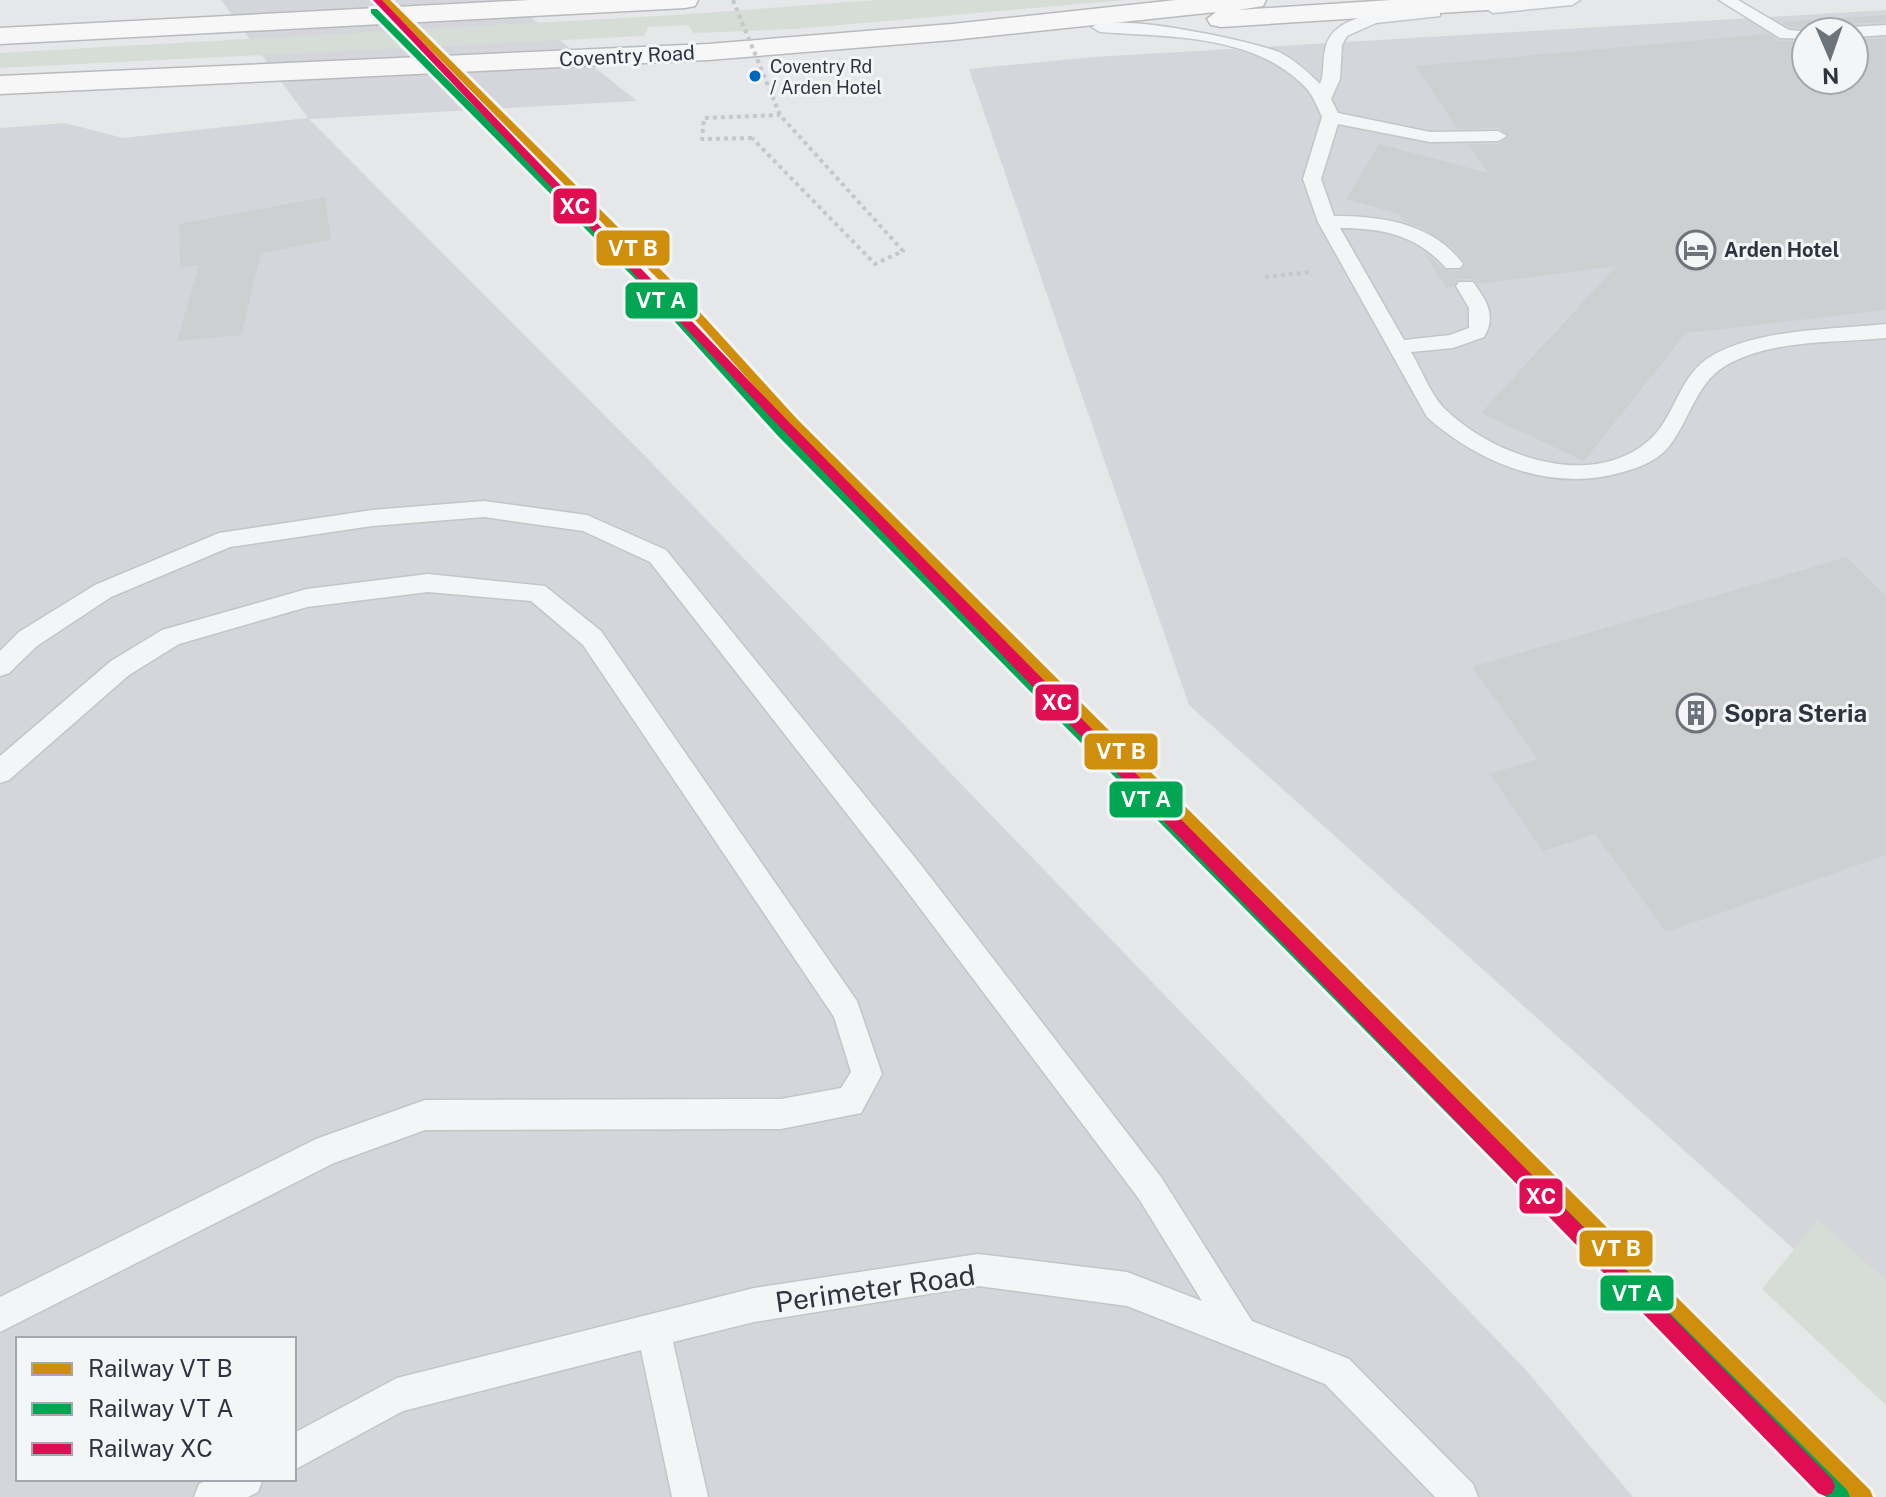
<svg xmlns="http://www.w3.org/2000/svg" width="1886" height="1497" viewBox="0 0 1886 1497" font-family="'Public Sans',sans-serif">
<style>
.built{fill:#d4d6dc;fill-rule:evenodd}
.green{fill:#d6dcd6}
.building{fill:#cdcfd1}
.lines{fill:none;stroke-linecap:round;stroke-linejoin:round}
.service-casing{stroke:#c3c5c7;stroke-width:3}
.trunk-casing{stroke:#b8babd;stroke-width:3}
.path{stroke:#c5c7c9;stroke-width:4;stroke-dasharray:4 4;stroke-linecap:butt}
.service{fill:#f4f5f6;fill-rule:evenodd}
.trunk{fill:#f7f7f8;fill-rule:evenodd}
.path-bridge{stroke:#c5c7c9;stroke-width:4;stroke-dasharray:4 4;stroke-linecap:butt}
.rail-1-casing{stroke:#f3f5f7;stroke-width:6}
.rail-2-casing{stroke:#f3f5f7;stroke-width:6}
.rail-3-casing{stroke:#f3f5f7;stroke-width:6}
.rail-1{fill:#cf8f0d;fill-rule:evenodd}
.rail-2{fill:#00a651;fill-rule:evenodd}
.rail-3{fill:#df0d52;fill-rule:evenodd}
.bus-dot{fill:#0065bd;stroke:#f3f5f7;stroke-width:3}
.labels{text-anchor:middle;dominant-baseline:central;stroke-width:6;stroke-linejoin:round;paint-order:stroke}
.far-bus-label{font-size:18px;fill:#2d3440;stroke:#f3f5f7;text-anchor:start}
.far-street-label{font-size:20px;fill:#2d3440;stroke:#f3f5f7}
.far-poi-label{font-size:20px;font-weight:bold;fill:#2d3440;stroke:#f3f5f7;text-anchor:start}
.poi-label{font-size:24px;font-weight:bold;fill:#2d3440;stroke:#f3f5f7;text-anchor:start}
.near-street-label{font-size:28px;fill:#2d3440;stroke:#f3f5f7}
.line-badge{stroke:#f3f5f7;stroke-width:3}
.badge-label{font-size:22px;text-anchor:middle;font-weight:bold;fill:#fff}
</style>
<rect width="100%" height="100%" fill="#e5e7e9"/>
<g class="built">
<path d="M221,0H509L637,101L309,119L648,459L1524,1368L1633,1497H0V128L65,123L123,138L308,118ZM18,1339H294V1479H18Z"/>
<path d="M1886,10V1332L1189,705L969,69L1094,57ZM1806,32H1854V80H1806Z"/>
</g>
<g class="green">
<path d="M876,0H1125L795,29L694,33L688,25L648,27L644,36L0,68V53L676,15Z"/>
<path d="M1818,1220L1886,1280V1405L1762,1289Z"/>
</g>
<g class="building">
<path d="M1886,15V22L1851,24L1840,32H1816L1813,29L1790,27L1781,22Z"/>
<path d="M1767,34L1780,41L1806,42V80H1854V40L1886,38V310L1686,333L1584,461L1481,413L1616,266L1478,284L1473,279H1459L1453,287L1446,288L1423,251L1444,270L1460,271L1466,264L1453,248L1423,228L1403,221L1399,214L1346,199L1379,144L1488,173L1468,144H1498L1510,137L1498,128L1458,129L1415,66Z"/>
<path d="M325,197L331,240L261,253L241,335L177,341L199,265L180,268L179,224Z"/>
<path d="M1847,557L1886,596V855L1666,932L1595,834L1543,851L1490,774L1538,759L1472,667Z"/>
</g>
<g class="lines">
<g class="service-casing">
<g id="service">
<path d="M1525,0H1580L1572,5L1493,13L1485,8L1493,3Z"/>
<path d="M1719,0H1738L1789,30L1813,32H1806V39L1780,38Z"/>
<path d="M1434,8L1440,10V16L1376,23L1347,36L1342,45L1340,79L1331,99L1338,113L1430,132L1498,131L1507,136L1498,141L1430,142L1338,124L1321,179L1334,216C1382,216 1433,223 1463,264L1460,268H1446C1417,235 1382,228 1340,228L1404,340L1450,335L1469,328V308L1456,286L1459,282H1473C1486,300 1497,315 1484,337L1453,348L1411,352C1422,370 1431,396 1446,410C1494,456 1590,490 1647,442C1676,419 1677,375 1713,355C1764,328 1830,330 1886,324V338C1835,343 1770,339 1725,366C1694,385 1689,424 1666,450C1655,461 1638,468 1623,472C1553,493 1480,464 1427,417L1318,222L1303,179L1322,117C1318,108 1314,98 1308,90C1258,34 1169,37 1100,32L1092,27C1110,11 1255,41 1281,53C1296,61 1308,72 1320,84C1325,72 1322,58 1326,46C1336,9 1404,11 1434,8Z"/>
<path d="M1886,25V35L1854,37V32H1843L1851,27Z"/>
<path d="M484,501L587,515L666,550L921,865L1161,1177L1252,1321L1349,1359L1473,1484L1478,1497H1435L1325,1384L1127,1306L978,1286L754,1322L673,1342L708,1497H672L641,1350L403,1411L294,1470V1433L397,1378L754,1288L978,1254L1127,1272L1202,1301L1139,1199L901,883L650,562L583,531L484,517L372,526L230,547L111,597L37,646L9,673L0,676V651L19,632L95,585L219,533L372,510Z"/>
<path d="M428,574L545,586L601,631L857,1001L882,1074L861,1113L781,1129L425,1130L334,1163L0,1332V1297L316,1139L425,1100L781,1099L841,1088L851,1072L834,1017L583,645L531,601L428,592L307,607L179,644L129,675L9,780L0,783V756L111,661L162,630L307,589Z"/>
<path d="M209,1479H263L258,1492L248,1497H194L199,1484Z"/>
</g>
</g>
<g class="trunk-casing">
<g id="trunk">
<path d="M530,0H698L695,6L685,8L0,44V28Z"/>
<path d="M1176,0H1266L1263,6L1238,10L1391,0H1531L1528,6L1518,8L1221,27L1211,25L1207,19L1216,12L952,40L708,60L0,94V76L708,44L952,24Z"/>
</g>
</g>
<g class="path">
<path d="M752,138L702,139L704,118L780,115"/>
<path d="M1265,277L1311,272"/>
</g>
<use href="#service" class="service"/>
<use href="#trunk" class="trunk"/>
<path class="path-bridge" d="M733,0L780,115L903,251L875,264L752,138"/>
<g class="rail-1-casing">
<path id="rail-1" d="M381,0H390L668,277L797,419L1870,1490L1873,1497H1849L789,425L660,281Z"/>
</g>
<g class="rail-2-casing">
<path id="rail-2" d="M371,9H377L656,288L786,430L1847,1490L1850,1497H1826L778,436L648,292L371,13Z"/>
</g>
<g class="rail-3-casing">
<path id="rail-3" d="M373,0H382L786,419L1832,1479L1835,1486L1832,1493L1825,1496L1818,1493L778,425Z"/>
</g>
<use href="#rail-1" class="rail-1"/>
<use href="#rail-2" class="rail-2"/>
<use href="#rail-3" class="rail-3"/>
</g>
<defs>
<g id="hotel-ring" transform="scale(2)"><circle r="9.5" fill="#f3f5f7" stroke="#6d737b" stroke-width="1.5"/><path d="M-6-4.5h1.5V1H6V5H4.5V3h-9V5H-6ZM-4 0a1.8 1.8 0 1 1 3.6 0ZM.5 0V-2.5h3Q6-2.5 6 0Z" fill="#6d737b"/></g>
<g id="building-ring" transform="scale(2)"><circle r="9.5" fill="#f3f5f7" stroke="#6d737b" stroke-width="1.5"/><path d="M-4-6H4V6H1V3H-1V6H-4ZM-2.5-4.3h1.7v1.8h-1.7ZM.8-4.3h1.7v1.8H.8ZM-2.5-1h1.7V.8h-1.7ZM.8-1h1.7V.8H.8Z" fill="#6d737b"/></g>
</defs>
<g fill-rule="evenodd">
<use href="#hotel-ring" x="1696" y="250"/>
<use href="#building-ring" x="1696" y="713"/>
</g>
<circle class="bus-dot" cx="755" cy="76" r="7"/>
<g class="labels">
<g class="far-bus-label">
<text x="770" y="66">Coventry Rd<tspan x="770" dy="21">/ Arden Hotel</tspan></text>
</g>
<g class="far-street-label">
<text transform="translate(627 56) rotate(-3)">Coventry Road</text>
</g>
<g class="far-poi-label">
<text x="1724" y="250">Arden Hotel</text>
</g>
<g class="poi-label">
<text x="1724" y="713">Sopra Steria</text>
</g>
<g class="near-street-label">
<text transform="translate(875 1288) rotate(-8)">Perimeter Road</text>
</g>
</g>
<g class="line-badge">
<rect x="552" y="187" width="46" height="38" rx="8" fill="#df0d52"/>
<rect x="595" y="229" width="76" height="38" rx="8" fill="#cf8f0d"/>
<rect x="624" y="281" width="75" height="39" rx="8" fill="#00a651"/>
<rect x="1034" y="683" width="46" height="39" rx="8" fill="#df0d52"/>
<rect x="1083" y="732" width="76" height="39" rx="8" fill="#cf8f0d"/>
<rect x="1108" y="780" width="76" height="39" rx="8" fill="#00a651"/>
<rect x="1518" y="1177" width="46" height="38" rx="8" fill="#df0d52"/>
<rect x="1578" y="1229" width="76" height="39" rx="8" fill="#cf8f0d"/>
<rect x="1599" y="1274" width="76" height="38" rx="8" fill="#00a651"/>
</g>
<g class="badge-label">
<text x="575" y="214">XC</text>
<text x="633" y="256">VT B</text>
<text x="661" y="308">VT A</text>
<text x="1057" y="710">XC</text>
<text x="1121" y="759">VT B</text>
<text x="1146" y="807">VT A</text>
<text x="1541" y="1204">XC</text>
<text x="1616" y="1256">VT B</text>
<text x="1637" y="1301">VT A</text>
</g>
<rect x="16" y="1337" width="280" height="144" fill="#f3f5f7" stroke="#a4a8ae" stroke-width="2"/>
<rect x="32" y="1363" width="40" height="12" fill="#cf8f0d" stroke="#a4a8ae" stroke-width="2"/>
<text x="88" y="1377" font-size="24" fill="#2d3440">Railway VT B</text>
<rect x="32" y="1403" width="40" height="12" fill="#00a651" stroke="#a4a8ae" stroke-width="2"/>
<text x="88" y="1417" font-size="24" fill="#2d3440">Railway VT A</text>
<rect x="32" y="1443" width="40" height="12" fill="#df0d52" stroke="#a4a8ae" stroke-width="2"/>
<text x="88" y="1457" font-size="24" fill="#2d3440">Railway XC</text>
<g transform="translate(1830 56) rotate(178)"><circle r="38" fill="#f3f5f7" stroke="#a4a8ae" stroke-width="2"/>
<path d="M0-6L14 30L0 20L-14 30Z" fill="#6d737b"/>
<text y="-12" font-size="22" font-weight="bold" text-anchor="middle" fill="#2d3440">N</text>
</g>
</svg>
